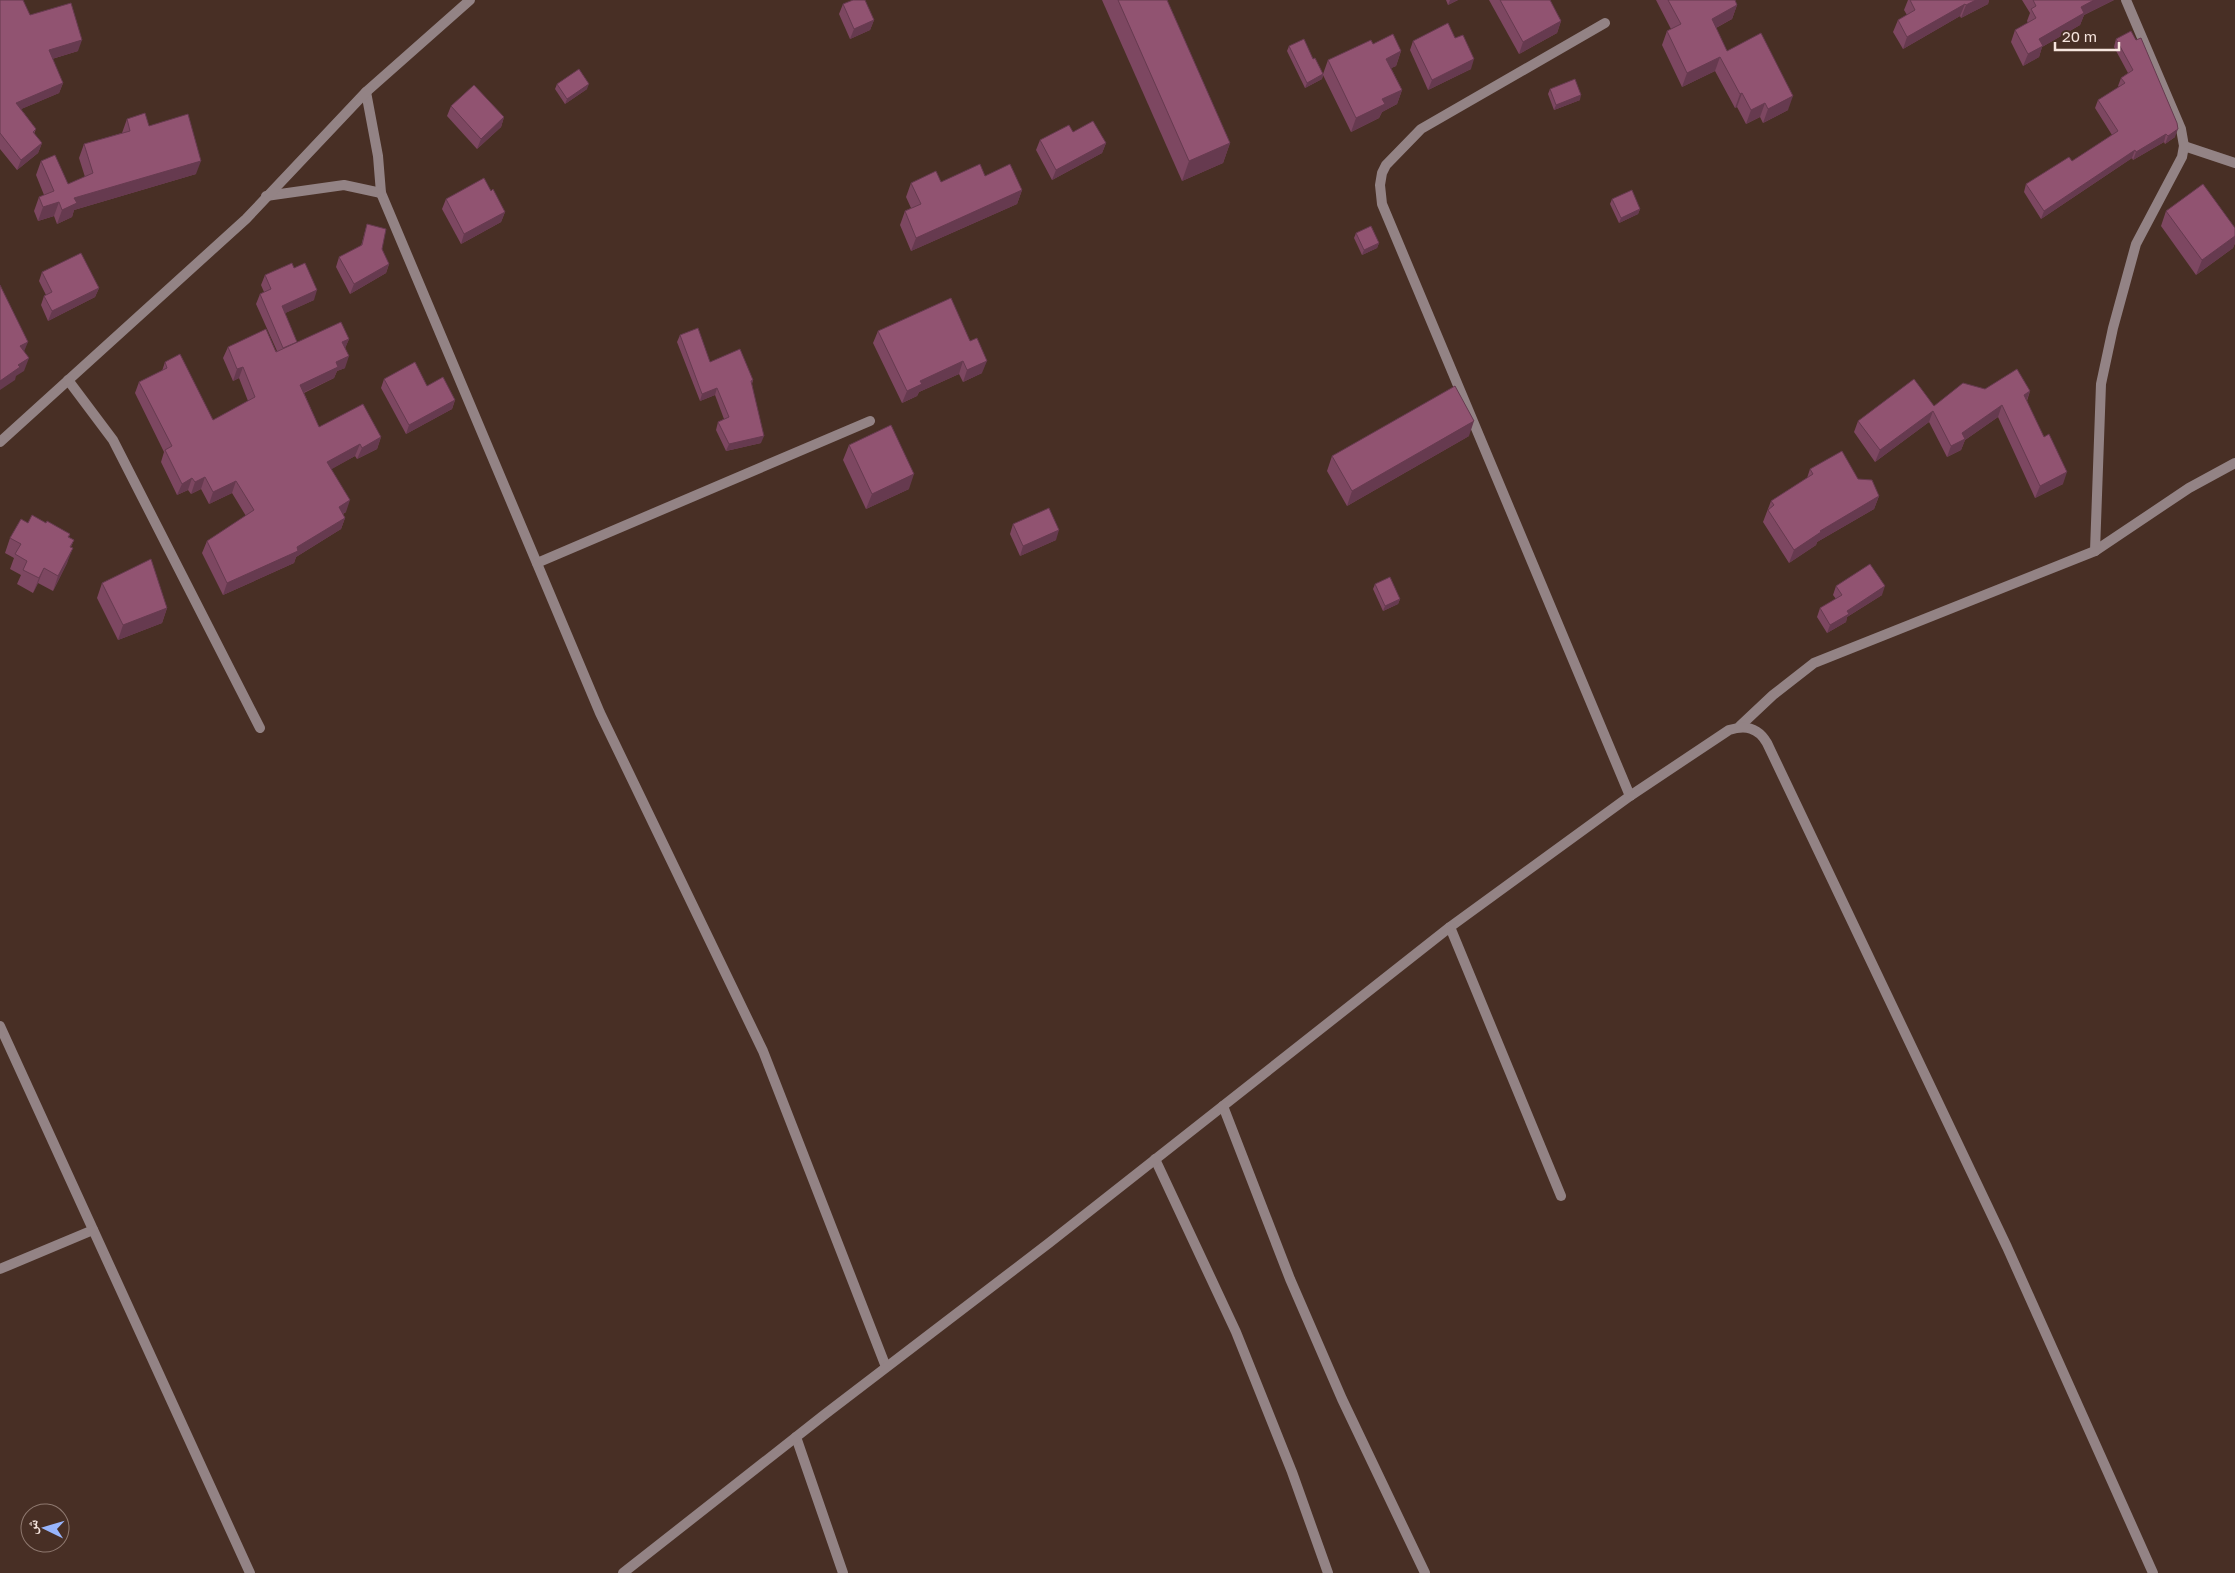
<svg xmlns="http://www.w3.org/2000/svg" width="2235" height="1573" viewBox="0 0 2235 1573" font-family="'Golos Text','Noto Naskh Arabic',sans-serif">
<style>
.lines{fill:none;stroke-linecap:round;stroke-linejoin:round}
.street{stroke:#938385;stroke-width:10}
.wall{fill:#7d4761}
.shaded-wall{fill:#663a4f}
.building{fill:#915371;stroke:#663a4f}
</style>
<rect width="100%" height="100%" fill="#482f25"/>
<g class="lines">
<g class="street">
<path d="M1605,23L1421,129L1386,165L1382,173L1380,185L1382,204L1630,796"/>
<path d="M366,92L378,156L381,193L600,713L763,1051L886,1367"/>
<path d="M2184,146L2235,163"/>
<path d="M266,196L344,185L381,193"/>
<path d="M68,380L113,440L260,728"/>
<path d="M0,442L246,219L366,92L470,0"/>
<path d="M2095,551L2189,488L2235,463"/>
<path d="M537,563L870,421"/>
<path d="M1740,726L1773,695L1814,663L2095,551L2101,384L2113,328L2136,244L2182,157L2184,146L2181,129L2126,0"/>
<path d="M1450,927L1561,1196"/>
<path d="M0,1026L250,1573"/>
<path d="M1223,1106L1290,1279L1342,1399L1425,1573"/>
<path d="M1155,1159L1236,1332L1292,1472L1328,1573"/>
<path d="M0,1269L93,1230"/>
<path d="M796,1437L843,1573"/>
<path d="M623,1573L824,1415L1049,1243L1450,927L1630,796L1729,730C1745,725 1758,727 1767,743L2007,1247L2153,1573"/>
</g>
</g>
<g class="wall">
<path d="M0,0L30,15L78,51L52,59L63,83L59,93L21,109L36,129L34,134L42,143L38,153L17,170L0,149Z"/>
<path d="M1102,0H1167L1230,143L1223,163L1182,181Z"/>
<path d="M1446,0H1458L1448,5Z"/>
<path d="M1489,0H1550L1561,21L1557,33L1519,54Z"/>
<path d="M1656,0H1735L1737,5L1732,19L1716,28L1727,51L1788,110L1763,123L1760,117L1746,124L1737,107L1735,108L1715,71L1682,87L1662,45L1667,31L1671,29Z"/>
<path d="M1908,0H1989L1988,4L1961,18L1960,16L1903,49L1893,32L1898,20L1907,15L1904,10Z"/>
<path d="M2022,0H2114L2084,15L2080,25L2042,47L2039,57L2023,66L2011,42L2015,30L2028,23L2027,21L2030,13Z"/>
<path d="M843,4L874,20L870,30L850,39L839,14Z"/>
<path d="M2116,39L2175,137L2165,144L2164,142L2133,160L2132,158L2041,219L2024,192L2026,184L2072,161L2112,135L2095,108L2098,100L2119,87L2118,86L2121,78L2128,73L2114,47Z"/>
<path d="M1413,41L1471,69L1428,90L1410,50Z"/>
<path d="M1373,44L1401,51L1396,66L1391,68L1402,90L1397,104L1382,112L1379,118L1351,132L1323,75L1322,79L1305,88L1287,51L1289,46L1313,59L1323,74L1328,60Z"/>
<path d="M557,84L587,89L565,104L555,89Z"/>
<path d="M1550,89L1580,100L1554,110L1548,94Z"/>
<path d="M451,106L504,117L501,127L477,149L447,116Z"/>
<path d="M127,119L149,126L196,174L74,210L72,217L57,224L54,216L38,221L34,211L39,197L44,195L36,175L41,161L68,184L85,177L79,158L84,144L122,133Z"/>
<path d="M1073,132L1106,143L1102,153L1052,180L1036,150L1040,140Z"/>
<path d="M941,182L1022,190L1017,204L911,251L900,225L905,211L911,208L906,197L911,183Z"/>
<path d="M491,191L505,212L501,222L461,244L442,209L446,199Z"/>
<path d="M1612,199L1640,209L1638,214L1619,223L1610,204Z"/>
<path d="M2166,211L2235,228V243L2233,248L2196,275L2161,226Z"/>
<path d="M367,224L389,264L386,273L350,294L336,267L339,257L361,246Z"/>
<path d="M1356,233L1379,243L1377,248L1362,255L1354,238Z"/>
<path d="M294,268L314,300L285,313L297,342L349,339L345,348V368L337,371L334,378L304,393L319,427L381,437L377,449L357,459L355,456L331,469L346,512L343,514L345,518L341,529L296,557L294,563L223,595L202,553L207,541L246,516L232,493L209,504L201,489L191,494L188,490L177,495L161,462L164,452L135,393L139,382L162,371L165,362L213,420L248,401L239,378L233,381L223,358L228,347L277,351L256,304L260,294L264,292L261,285L265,275Z"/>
<path d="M42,272L99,288L95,297L48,321L41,305L44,296L46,295L39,281Z"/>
<path d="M951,298L982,373L963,382L959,374L919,392L917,396L902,403L873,343L878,331Z"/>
<path d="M680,335L710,362L753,380L752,384L761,443L726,451L716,430L718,422L724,419L715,395L700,401L677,342Z"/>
<path d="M384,379L427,386L455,400L452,409L406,434L381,388Z"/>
<path d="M1985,389L2030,391L2027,401L2063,484L2035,498L1998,417L1965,440L1961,450L1947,457L1929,422L1875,462L1854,432L1858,421L1934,406Z"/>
<path d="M1469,436L1347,506L1327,471L1332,456Z"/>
<path d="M849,445L909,489L866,509L843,460Z"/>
<path d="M1810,469L1858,479L1879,496L1874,509L1817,542L1816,545L1789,563L1763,522L1771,501L1807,478Z"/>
<path d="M28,523H46L70,534L69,537L74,540L71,547L67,563L53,591L38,583L33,593L17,584L21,575L10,569L14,558L5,553L10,538Z"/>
<path d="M1013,524L1056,540L1020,556L1010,534Z"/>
<path d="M102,583L167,608L162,623L118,640L97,598Z"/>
<path d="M1375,584L1400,599L1398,604L1383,611L1373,589Z"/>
<path d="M1836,586L1882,595L1847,617L1846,622L1827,633L1817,617L1820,608L1836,599L1833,595Z"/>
</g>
<g class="shaded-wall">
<path d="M1450,0H1458L1448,5Z"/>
<path d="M1976,0H1989L1988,4L1961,18L1966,5Z"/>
<path d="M2094,0H2114L2084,15L2080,25L2042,47L2039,57L2023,66L2028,54L2039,39L2081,7Z"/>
<path d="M1965,4L1960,16L1903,49L1907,37Z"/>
<path d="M1737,5L1732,19L1706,33L1712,19Z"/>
<path d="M874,20L870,30L850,39L854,29Z"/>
<path d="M1561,21L1557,33L1519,54L1523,42Z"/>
<path d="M82,40L78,51L45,61L49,50Z"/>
<path d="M1401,51L1396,66L1381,73L1386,59Z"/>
<path d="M1720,57L1715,71L1682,87L1687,73Z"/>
<path d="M1474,59L1471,69L1428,90L1432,80Z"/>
<path d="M1323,74L1322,79L1305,88L1307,83Z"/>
<path d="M63,83L59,93L12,113L16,103Z"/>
<path d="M589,84L587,89L565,104L567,99Z"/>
<path d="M1402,90L1397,104L1382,112L1379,118L1351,132L1356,118L1382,99Z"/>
<path d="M1742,93L1737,107L1735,108L1740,94Z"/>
<path d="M1581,95L1580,100L1554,110L1556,105Z"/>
<path d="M1793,96L1788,110L1763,123L1768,109Z"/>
<path d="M1765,103L1760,117L1746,124L1751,110Z"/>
<path d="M504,117L501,127L477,149L481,139Z"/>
<path d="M2178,129L2175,137L2165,144L2168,136Z"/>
<path d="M2166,134L2164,142L2133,160L2136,152Z"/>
<path d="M42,143L38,153L17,170L21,160Z"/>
<path d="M1106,143L1102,153L1052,180L1056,170Z"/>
<path d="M1230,143L1223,163L1182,181L1189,161Z"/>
<path d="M2135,150L2132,158L2041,219L2044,211Z"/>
<path d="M201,161L196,174L74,210L72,217L57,224L62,210L74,198Z"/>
<path d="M1022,190L1017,204L911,251L916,238Z"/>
<path d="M59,202L54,216L38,221L43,207Z"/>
<path d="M1640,209L1638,214L1619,223L1621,218Z"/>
<path d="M505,212L501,222L461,244L464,234Z"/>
<path d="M2235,236V243L2233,248L2196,275L2202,260Z"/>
<path d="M1379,243L1377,248L1362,255L1364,250Z"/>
<path d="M389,264L386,273L350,294L354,284Z"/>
<path d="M99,288L95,297L48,321L52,311Z"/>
<path d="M317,290L314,300L279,316L282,306Z"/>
<path d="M349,339L344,351L342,342Z"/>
<path d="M28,342L23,354L20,346Z"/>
<path d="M349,356L345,368L337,371L334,378L296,396L300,385L336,362Z"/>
<path d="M29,358L24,371L16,376L15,380L0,390V381L18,365Z"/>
<path d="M963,361L959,374L919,392L917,396L902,403L907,391L920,381Z"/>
<path d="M987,361L982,373L963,382L967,370Z"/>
<path d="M243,367L239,378L233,381L237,369Z"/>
<path d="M717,388L715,395L700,401L702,394Z"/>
<path d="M2030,391L2026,402L2024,395Z"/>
<path d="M455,400L452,409L406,434L409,425Z"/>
<path d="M2002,405L1998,417L1965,440L1961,450L1947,457L1951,446L1962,433Z"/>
<path d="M1933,411L1929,422L1875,462L1880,450Z"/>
<path d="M1474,421L1469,436L1347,506L1352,491Z"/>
<path d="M764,436L761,443L726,451L729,444Z"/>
<path d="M381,437L377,449L357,459L362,448Z"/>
<path d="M360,444L355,456L323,474L327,462Z"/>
<path d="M2067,472L2063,484L2035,498L2040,486Z"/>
<path d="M914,474L909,489L866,509L872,494Z"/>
<path d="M205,477L201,489L191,494L195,482Z"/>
<path d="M192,478L188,490L177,495L182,484Z"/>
<path d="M236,481L232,493L209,504L213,492Z"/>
<path d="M1879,496L1874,509L1817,542L1816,545L1789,563L1794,550L1820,531Z"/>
<path d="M350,500L346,512L334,518L339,507Z"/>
<path d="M345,518L341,529L296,557L294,563L223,595L227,583L297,547Z"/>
<path d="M1059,530L1056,540L1020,556L1023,546Z"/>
<path d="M73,548L67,563L53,591L58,576Z"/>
<path d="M44,568L38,583L33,593L39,578Z"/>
<path d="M1885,586L1882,595L1847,617L1846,622L1827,633L1830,625L1847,611Z"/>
<path d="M1400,599L1398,604L1383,611L1385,606Z"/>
<path d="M167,608L162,623L118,640L123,625Z"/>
</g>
<g class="building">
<path d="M0,0H23L30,15L71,3L82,40L49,50L63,83L16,103L36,129L33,132L42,143L21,160L0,133Z"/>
<path d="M853,0H865L874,20L854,29L843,4Z"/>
<path d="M1118,0H1167L1230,143L1189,161Z"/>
<path d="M1500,0H1550L1561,21L1523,42Z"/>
<path d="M1668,0H1735L1737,5L1712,19L1727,51L1761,33L1793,96L1768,109L1765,103L1751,110L1742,93L1740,94L1720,57L1687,73L1667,31L1681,24Z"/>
<path d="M1910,0H1976L1966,5L1965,4L1907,37L1898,20L1915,10Z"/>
<path d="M2033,0H2094L2081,7L2084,13L2039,39L2043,46L2028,54L2015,30L2036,18L2031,9L2036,6Z"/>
<path d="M1448,23L1455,38L1463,35L1474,59L1432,80L1413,41Z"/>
<path d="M2131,31L2136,40L2141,38L2177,123L2178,129L2168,136L2166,134L2136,152L2135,150L2044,211L2026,184L2069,157L2072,161L2118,131L2098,100L2125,83L2121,78L2133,70L2116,39Z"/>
<path d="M1393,34L1401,51L1386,59L1402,90L1382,99L1385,104L1356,118L1328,60L1371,40L1373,44Z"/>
<path d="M1304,39L1313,59L1315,58L1323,74L1307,83L1289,46Z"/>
<path d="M579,69L589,84L567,99L557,84Z"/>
<path d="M1575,79L1581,95L1556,105L1550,89Z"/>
<path d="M474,85L504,117L481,139L451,106Z"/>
<path d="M145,113L149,126L188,114L201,161L74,198L77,203L62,210L59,202L43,207L39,197L54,191L41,161L55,155L68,184L93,173L84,144L130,131L127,119Z"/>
<path d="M1093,121L1106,143L1056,170L1040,140L1069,125L1073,132Z"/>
<path d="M980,164L985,176L1010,164L1022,190L916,238L905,211L921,204L911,183L936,171L941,182Z"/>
<path d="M484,178L491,191L493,189L505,212L464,234L446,199Z"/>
<path d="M2203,184L2235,228V236L2202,260L2166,211Z"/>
<path d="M1632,190L1640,209L1621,218L1612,199Z"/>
<path d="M367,224L386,229L382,249L389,264L354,284L339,257L362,245Z"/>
<path d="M1371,226L1379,243L1364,250L1356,233Z"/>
<path d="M81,253L99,288L52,311L44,296L52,292L42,272Z"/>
<path d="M292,263L294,268L305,263L317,290L282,306L297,342L283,348L260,294L271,289L265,275Z"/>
<path d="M0,285L28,342L20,346L29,358L18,365L20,367L0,381Z"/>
<path d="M951,298L970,341L977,338L987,361L967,370L963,361L920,381L922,384L907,391L878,331Z"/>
<path d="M341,322L349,339L342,342L349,356L336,362L338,367L300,385L319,427L363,404L381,437L362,448L360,444L327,462L350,500L339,507L345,518L297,547L298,551L227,583L207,541L254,510L236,481L213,492L205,477L195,482L192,478L182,484L165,450L172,446L139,382L167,368L165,362L180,354L213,420L255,397L243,367L237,369L228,347L266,329L276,352Z"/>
<path d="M698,328L710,362L740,349L753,380L751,381L764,436L729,444L718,422L729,417L717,388L702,394L680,335Z"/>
<path d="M415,362L427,386L443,377L455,400L409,425L384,379Z"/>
<path d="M2017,369L2030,391L2024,395L2044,437L2049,434L2067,472L2040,486L2002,405L1962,433L1965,439L1951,446L1933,411L1880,450L1858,421L1914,379L1934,406L1963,383L1985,389Z"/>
<path d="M1455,386L1474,421L1352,491L1332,456Z"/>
<path d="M891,425L914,474L872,494L849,445Z"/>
<path d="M1842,451L1858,479L1872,480L1879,496L1820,531L1821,532L1794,550L1768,510L1774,505L1771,501L1813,474L1810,469Z"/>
<path d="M1049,508L1059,530L1023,546L1013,524Z"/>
<path d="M32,515L46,523L47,521L70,534L68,537L74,540L70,547L73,548L58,576L44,568L39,578L23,570L27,561L15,554L21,544L10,538L21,519L28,523Z"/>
<path d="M151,559L167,608L123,625L102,583Z"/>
<path d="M1870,564L1885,586L1847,611L1849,614L1830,625L1820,608L1842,595L1836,586Z"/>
<path d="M1390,577L1400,599L1385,606L1375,584Z"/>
</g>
<g transform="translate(45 1528) rotate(275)"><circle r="24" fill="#482f25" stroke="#8e786f"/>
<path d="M0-4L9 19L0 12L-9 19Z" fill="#98b5fd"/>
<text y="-8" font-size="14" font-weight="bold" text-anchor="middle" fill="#f6e5de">ش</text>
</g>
<path d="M2055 42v8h64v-8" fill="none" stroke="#f6e5de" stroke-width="2.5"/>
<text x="2062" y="42" font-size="15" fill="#f6e5de" stroke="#482f25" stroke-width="4" paint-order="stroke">20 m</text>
</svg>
